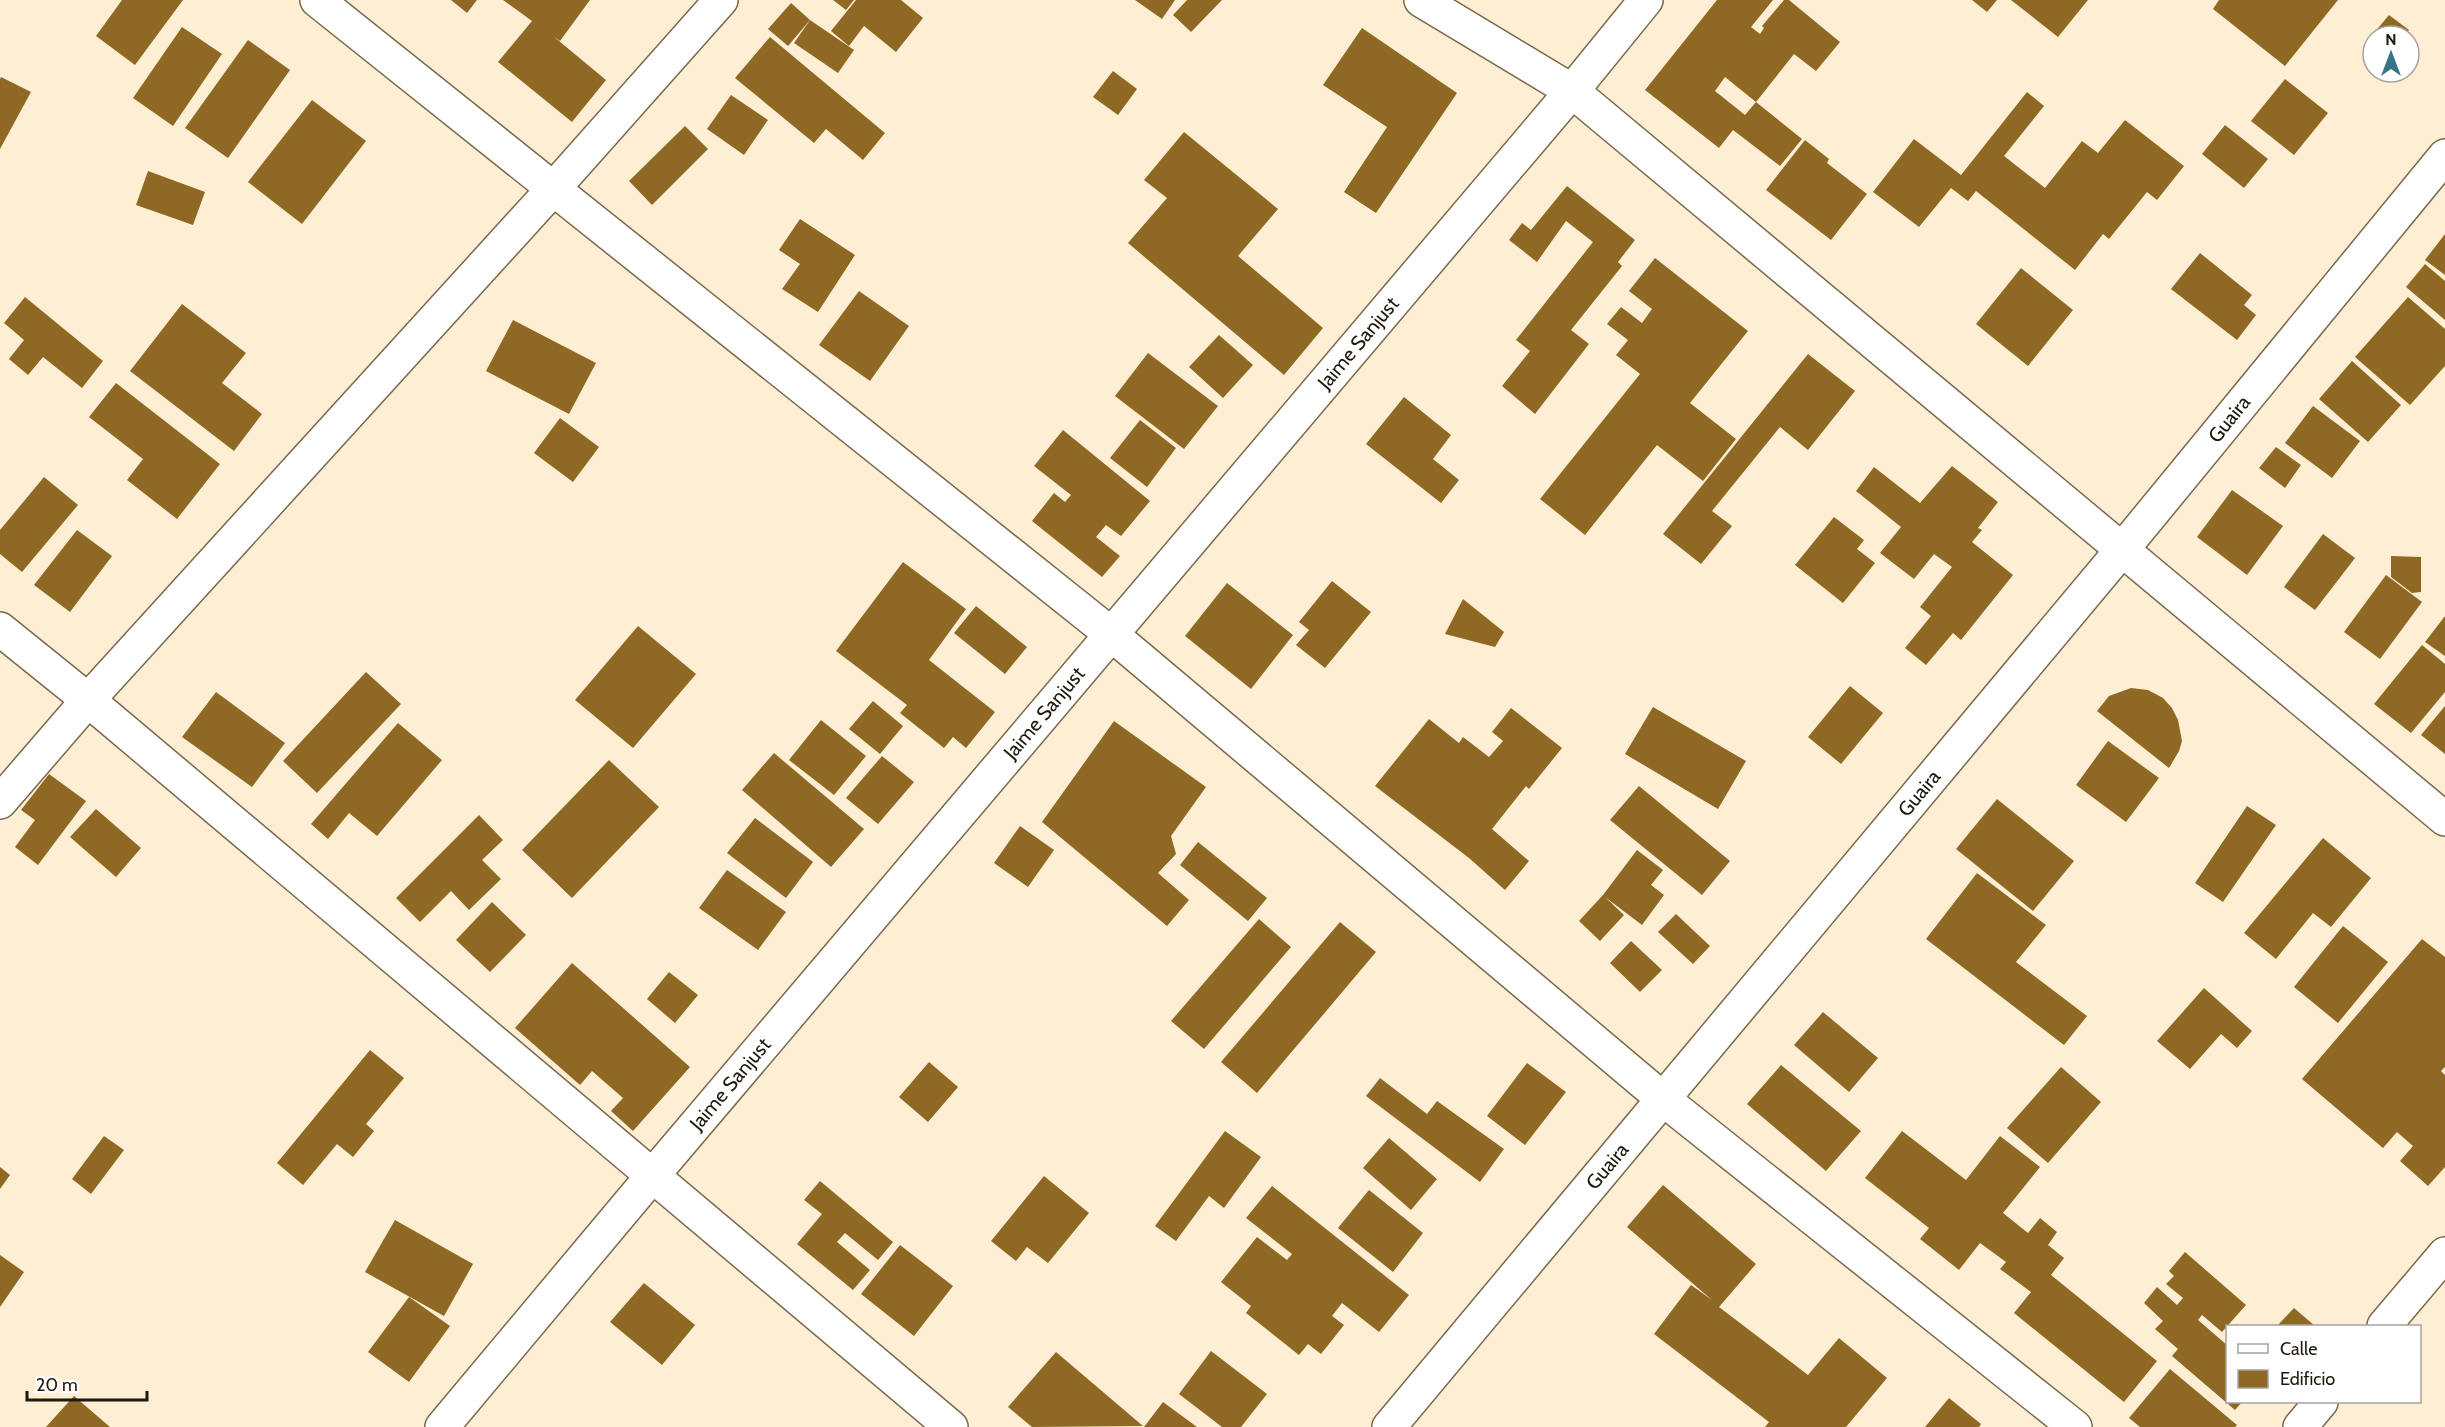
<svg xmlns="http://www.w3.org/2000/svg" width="2445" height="1427" viewBox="0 0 2445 1427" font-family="Cabin,sans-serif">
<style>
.building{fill:#8f6923;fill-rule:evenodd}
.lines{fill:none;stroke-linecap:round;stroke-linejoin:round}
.minor-casing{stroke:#7a684b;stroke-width:36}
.major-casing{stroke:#7a684b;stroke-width:36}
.minor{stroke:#fff;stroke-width:33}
.major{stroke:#fff;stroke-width:33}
.labels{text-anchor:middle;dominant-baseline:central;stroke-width:4.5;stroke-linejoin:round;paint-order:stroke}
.street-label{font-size:20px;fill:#1f180c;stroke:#fff}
</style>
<rect width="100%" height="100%" fill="#feeed4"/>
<g class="building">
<path d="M122,0H183L135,65L96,36Z"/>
<path d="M451,0H477L467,13Z"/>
<path d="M503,0H590L560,41L553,36L606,80L572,122L498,62L532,21Z"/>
<path d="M833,0H854L846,10Z"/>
<path d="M856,0H901L923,18L896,52L864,26L849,46L831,31Z"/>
<path d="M1135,0H1175L1162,19Z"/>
<path d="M1187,0H1222L1191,32L1173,15Z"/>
<path d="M1717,0H1773L1751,27L1760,34L1764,28L1762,26L1784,0H1789L1840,42L1816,71L1794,54L1756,102L1802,139L1780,166L1733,130L1719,148L1645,90ZM1725,77L1756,102L1745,115L1715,91Z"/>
<path d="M1972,0H1997L1987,12Z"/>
<path d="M2011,0H2088L2058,37Z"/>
<path d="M2219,0H2338L2285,66L2213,9Z"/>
<path d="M791,3L810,20L788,46L768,29Z"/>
<path d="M2389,15L2409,30L2404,36H2378L2374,33Z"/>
<path d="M810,20L854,50L838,73L794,43Z"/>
<path d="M182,27L222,54L173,126L133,98Z"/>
<path d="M1362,28L1457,93L1376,213L1344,192L1387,127L1323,85Z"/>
<path d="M770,37L885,133L863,160L826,129L814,143L735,78Z"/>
<path d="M248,40L290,70L228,158L185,128Z"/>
<path d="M1113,71L1137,89L1118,115L1093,97Z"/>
<path d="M1,77L31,92L0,149V79Z"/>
<path d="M2285,79L2328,113L2294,155L2251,121Z"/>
<path d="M2027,92L2044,106L2004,156L2045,188L2082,141L2098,153L2125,120L2184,166L2157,200L2147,192L2109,239L2103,234L2075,270L1976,191L1968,201L1951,188L1919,227L1873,192L1914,139L1961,175Z"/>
<path d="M731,95L768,120L744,155L707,129Z"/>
<path d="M312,100L366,141L302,224L248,182Z"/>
<path d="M2225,125L2268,159L2244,188L2202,154Z"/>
<path d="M685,126L708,149L652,205L629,181Z"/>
<path d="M1184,132L1278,209L1238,256L1323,328L1284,375L1128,243L1167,198L1144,180Z"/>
<path d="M1805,140L1829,159L1827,163L1867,194L1831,240L1766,190Z"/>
<path d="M148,171L205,192L193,225L136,205Z"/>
<path d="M1567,186L1635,240L1618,262L1622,266L1571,330L1589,344L1535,414L1502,386L1530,351L1516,340L1593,242L1566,221L1537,262L1509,240L1522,223L1531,230Z"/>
<path d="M800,219L855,255L818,312L782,289L800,264L779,250Z"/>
<path d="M2445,234V275L2425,260Z"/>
<path d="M2200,253L2252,295L2244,305L2256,315L2237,340L2171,289Z"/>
<path d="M1655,258L1748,331L1690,403L1736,439L1703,481L1657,445L1585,535L1540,499L1640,374L1616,355L1628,340L1607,324L1621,307L1642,323L1652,309L1629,291Z"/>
<path d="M2425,264L2445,281V320L2406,287Z"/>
<path d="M2021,268L2073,310L2028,366L1976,324Z"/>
<path d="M859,291L909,326L870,381L819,345Z"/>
<path d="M25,297L103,361L82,388L43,357L28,375L9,359L24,340L4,323Z"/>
<path d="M2408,297L2445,329V366L2410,405L2355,357Z"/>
<path d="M182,304L246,353L222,383L262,414L234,451L130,371Z"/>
<path d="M513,320L596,363L569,414L486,371Z"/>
<path d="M1219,335L1253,365L1223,398L1189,367Z"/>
<path d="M1148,353L1218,406L1184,449L1115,396Z"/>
<path d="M1808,354L1855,391L1808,450L1780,427L1712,511L1732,526L1701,564L1663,534Z"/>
<path d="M2352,361L2401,405L2368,442L2319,399Z"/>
<path d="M116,383L220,464L177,519L127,480L143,459L89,417Z"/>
<path d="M1404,397L1451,435L1433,459L1459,480L1441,503L1366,444Z"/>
<path d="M2313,406L2360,441L2332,478L2285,443Z"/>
<path d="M560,418L599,447L573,482L534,453Z"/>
<path d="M1140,420L1176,448L1147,487L1110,458Z"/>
<path d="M1063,430L1150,501L1121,536L1106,525L1096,537L1120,556L1102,577L1032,521L1054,493L1065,502L1071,495L1034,466Z"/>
<path d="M2276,447L2301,465L2285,488L2259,468Z"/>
<path d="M1952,466L1998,502L1978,528L1982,530L1972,542L2013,575L1961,640L1953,633L1926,665L1905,648L1931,616L1920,607L1952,567L1934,554L1914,579L1880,553L1901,527L1856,491L1874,467L1920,503Z"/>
<path d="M44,477L78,505L22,572L0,554V530Z"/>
<path d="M2232,490L2283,526L2247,575L2197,537Z"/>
<path d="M1834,517L1864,540L1857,549L1875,563L1843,603L1795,565Z"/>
<path d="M77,530L112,556L70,612L34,585Z"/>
<path d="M2323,534L2355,558L2315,610L2284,587Z"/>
<path d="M2391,556L2421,557V592L2412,593L2391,577Z"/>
<path d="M903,562L966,609L929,660L995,712L966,748L953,737L944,748L900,713L907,705L836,651Z"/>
<path d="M2386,575L2422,602L2380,659L2344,632Z"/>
<path d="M1332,581L1371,612L1325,668L1296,645L1309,630L1299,622Z"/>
<path d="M1227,583L1293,635L1251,689L1185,636Z"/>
<path d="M1463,599L1504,632L1495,647L1445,634Z"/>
<path d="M976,606L1027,647L1005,674L954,633Z"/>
<path d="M2445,616V656L2425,642Z"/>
<path d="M638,626L696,674L633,748L575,700Z"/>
<path d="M2422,645L2445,664V692L2411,733L2374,704Z"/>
<path d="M366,672L401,704L317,793L283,761Z"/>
<path d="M1850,686L1883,713L1841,764L1808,737Z"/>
<path d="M2131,688L2148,690L2163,698L2172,708L2178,720L2182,741L2179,751L2169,768L2097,711L2109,696Z"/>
<path d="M216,692L285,743L252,787L182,737Z"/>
<path d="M873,701L903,726L880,754L849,729Z"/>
<path d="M2445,706V754L2421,735Z"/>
<path d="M1653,707L1746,761L1718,809L1625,754Z"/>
<path d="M1511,708L1562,748L1529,789L1526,786L1492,829L1529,861L1505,890L1469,858L1375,786L1429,719L1459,743L1463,737L1489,757L1503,741L1492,732Z"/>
<path d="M821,720L866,756L834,795L789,760Z"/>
<path d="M1114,721L1206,787L1171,836L1176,854L1158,873L1189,900L1167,926L1042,822Z"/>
<path d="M398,723L442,760L377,836L349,813L328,839L311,824Z"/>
<path d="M2108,741L2159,778L2126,822L2076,785Z"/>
<path d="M774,753L864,829L831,867L742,790Z"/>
<path d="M882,756L914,782L878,824L846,798Z"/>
<path d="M609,760L659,807L572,898L522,850Z"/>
<path d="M49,774L86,801L38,865L15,847L35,820L21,810Z"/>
<path d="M1639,786L1730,861L1702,895L1610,820Z"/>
<path d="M1997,799L2074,861L2033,911L1956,849Z"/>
<path d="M2247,806L2276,825L2223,902L2195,883Z"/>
<path d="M96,809L141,848L116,877L70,837Z"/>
<path d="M479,815L503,840L482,860L501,879L469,910L451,891L420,922L396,898Z"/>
<path d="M755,818L813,862L786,898L727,853Z"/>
<path d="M1020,826L1054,850L1028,887L994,863Z"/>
<path d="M2323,838L2371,878L2331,927L2313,913L2276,959L2244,933Z"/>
<path d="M1198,842L1267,898L1248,921L1180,865Z"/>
<path d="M1637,850L1663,870L1651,885L1664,895L1642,925L1605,897L1624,915L1600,941L1579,921L1603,895Z"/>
<path d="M727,870L786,912L758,950L699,908Z"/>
<path d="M1977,873L2046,925L2016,962L2087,1016L2064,1045L1926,939Z"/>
<path d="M492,902L526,935L490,972L456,940Z"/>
<path d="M1676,914L1710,946L1693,964L1658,932Z"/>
<path d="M1259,919L1291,947L1204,1049L1171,1021Z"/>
<path d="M1340,922L1376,952L1257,1093L1221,1062Z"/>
<path d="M2343,926L2388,962L2338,1023L2294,987Z"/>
<path d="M2422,939L2445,957V1067L2441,1071L2445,1075V1167L2428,1186L2400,1161L2413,1146L2397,1132L2383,1148L2302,1079Z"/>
<path d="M1631,941L1662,970L1640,992L1610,963Z"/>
<path d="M572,963L690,1067L633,1131L611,1111L623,1098L592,1071L580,1085L515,1028Z"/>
<path d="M669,972L698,995L675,1023L647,999Z"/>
<path d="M2204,988L2252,1031L2237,1048L2221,1034L2190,1069L2157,1041Z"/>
<path d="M1823,1012L1878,1058L1849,1092L1794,1045Z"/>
<path d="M370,1050L404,1078L366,1124L374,1131L353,1157L337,1144L303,1185L277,1163Z"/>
<path d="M929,1062L958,1087L928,1122L899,1097Z"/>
<path d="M1527,1063L1566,1092L1525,1145L1487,1116Z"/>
<path d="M1781,1065L1861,1131L1826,1171L1747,1104Z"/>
<path d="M2061,1067L2101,1102L2048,1163L2007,1128Z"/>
<path d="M1380,1078L1427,1114L1437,1101L1504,1149L1480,1182L1366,1096Z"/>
<path d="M1225,1131L1261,1157L1224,1208L1209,1196L1176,1241L1155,1226Z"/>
<path d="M1902,1131L1966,1180L2000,1136L2040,1167L2003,1213L2028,1233L2040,1218L2057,1232L2048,1245L2064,1258L2051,1275L2157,1361L2124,1402L2014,1313L2031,1292L2000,1269L2006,1262L1980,1243L1959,1270L1920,1239L1929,1228L1865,1178Z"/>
<path d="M104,1136L124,1150L91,1194L72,1179Z"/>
<path d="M1389,1138L1437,1179L1411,1210L1363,1168Z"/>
<path d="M0,1167L10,1175L0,1189Z"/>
<path d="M1044,1176L1089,1213L1048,1263L1027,1247L1016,1261L991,1241Z"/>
<path d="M820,1181L893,1242L878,1260L845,1233L837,1242L870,1270L853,1290L797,1244L822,1214L804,1200Z"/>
<path d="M1663,1185L1756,1264L1719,1307L1808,1375L1839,1338L1887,1378L1846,1427H1765L1769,1422L1654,1334L1691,1285L1712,1300L1627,1227Z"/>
<path d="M1272,1186L1409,1295L1379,1332L1342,1303L1332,1316L1344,1325L1321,1354L1308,1344L1299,1355L1246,1313L1251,1306L1221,1282L1257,1237L1287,1260L1292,1254L1246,1218Z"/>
<path d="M1369,1190L1423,1233L1393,1272L1338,1228Z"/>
<path d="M395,1220L473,1264L444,1316L365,1272Z"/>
<path d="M900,1245L953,1286L914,1336L861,1294Z"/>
<path d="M2185,1252L2246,1305L2222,1332L2202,1315L2198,1320L2228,1346V1402H2242L2235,1410L2172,1356L2178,1349L2155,1329L2163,1321L2144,1303L2157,1287L2177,1305L2183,1298L2166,1284L2174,1276L2169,1271Z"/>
<path d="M0,1255L24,1272L0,1307Z"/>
<path d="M644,1283L695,1325L662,1365L610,1322Z"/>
<path d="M409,1297L450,1326L409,1382L368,1352Z"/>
<path d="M2294,1308L2315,1326H2277Z"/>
<path d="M1211,1351L1267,1394L1241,1427H1222L1179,1394Z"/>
<path d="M1056,1352L1143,1426L1032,1427L1008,1407Z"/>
<path d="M2170,1369L2237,1425L2235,1427H2140L2129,1418Z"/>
<path d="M74,1396L110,1427H46Z"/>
<path d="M1949,1398L1981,1424L1979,1427H1925Z"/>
<path d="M1163,1402L1197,1427H1144Z"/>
</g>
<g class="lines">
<g class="minor-casing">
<g id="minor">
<path d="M317,0L1111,634L1663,1099L2075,1427"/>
<path d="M1421,0L1572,91L2445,819"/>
<path d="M0,629L88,700L951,1427"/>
<path d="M0,802L88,700L554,188L721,0"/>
<path d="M2384,1326L2445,1254"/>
<path d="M1389,1427L2121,551L2445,156"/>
<path d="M2300,1427L2321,1402"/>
</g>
</g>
<g class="major-casing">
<path id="major" d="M442,1427L653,1175L1572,91L1646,0"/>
</g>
<use href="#minor" class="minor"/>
<use href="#major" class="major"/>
</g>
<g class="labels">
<g class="street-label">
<text transform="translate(1358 343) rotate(-50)">Jaime Sanjust</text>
<text transform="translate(2229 419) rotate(-51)">Guaira</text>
<text transform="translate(1044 713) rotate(-50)">Jaime Sanjust</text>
<text transform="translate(1919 793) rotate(-50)">Guaira</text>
<text transform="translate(730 1084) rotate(-50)">Jaime Sanjust</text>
<text transform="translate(1607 1166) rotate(-50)">Guaira</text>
</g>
</g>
<rect x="2226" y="1325" width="195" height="78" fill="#ffffff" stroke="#a5a39e" stroke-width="1.5"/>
<rect x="2238" y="1344" width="30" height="9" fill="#ffffff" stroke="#a5a39e" stroke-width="1.5"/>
<text x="2280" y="1355" font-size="18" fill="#1f180c">Calle</text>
<rect x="2238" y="1370" width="30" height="18" fill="#8f6923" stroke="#a5a39e" stroke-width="1.5"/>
<text x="2280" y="1385" font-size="18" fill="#1f180c">Edificio</text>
<g transform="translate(2391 54)"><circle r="28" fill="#ffffff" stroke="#a5a39e" stroke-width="1.5"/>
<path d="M0-4.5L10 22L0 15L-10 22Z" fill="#337687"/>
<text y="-9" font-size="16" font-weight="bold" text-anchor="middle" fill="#1f180c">N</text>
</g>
<path d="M27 1391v9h120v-9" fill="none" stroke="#1f180c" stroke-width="3"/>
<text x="36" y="1391" font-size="18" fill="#1f180c" stroke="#ffffff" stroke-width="4.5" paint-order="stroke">20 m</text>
</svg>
